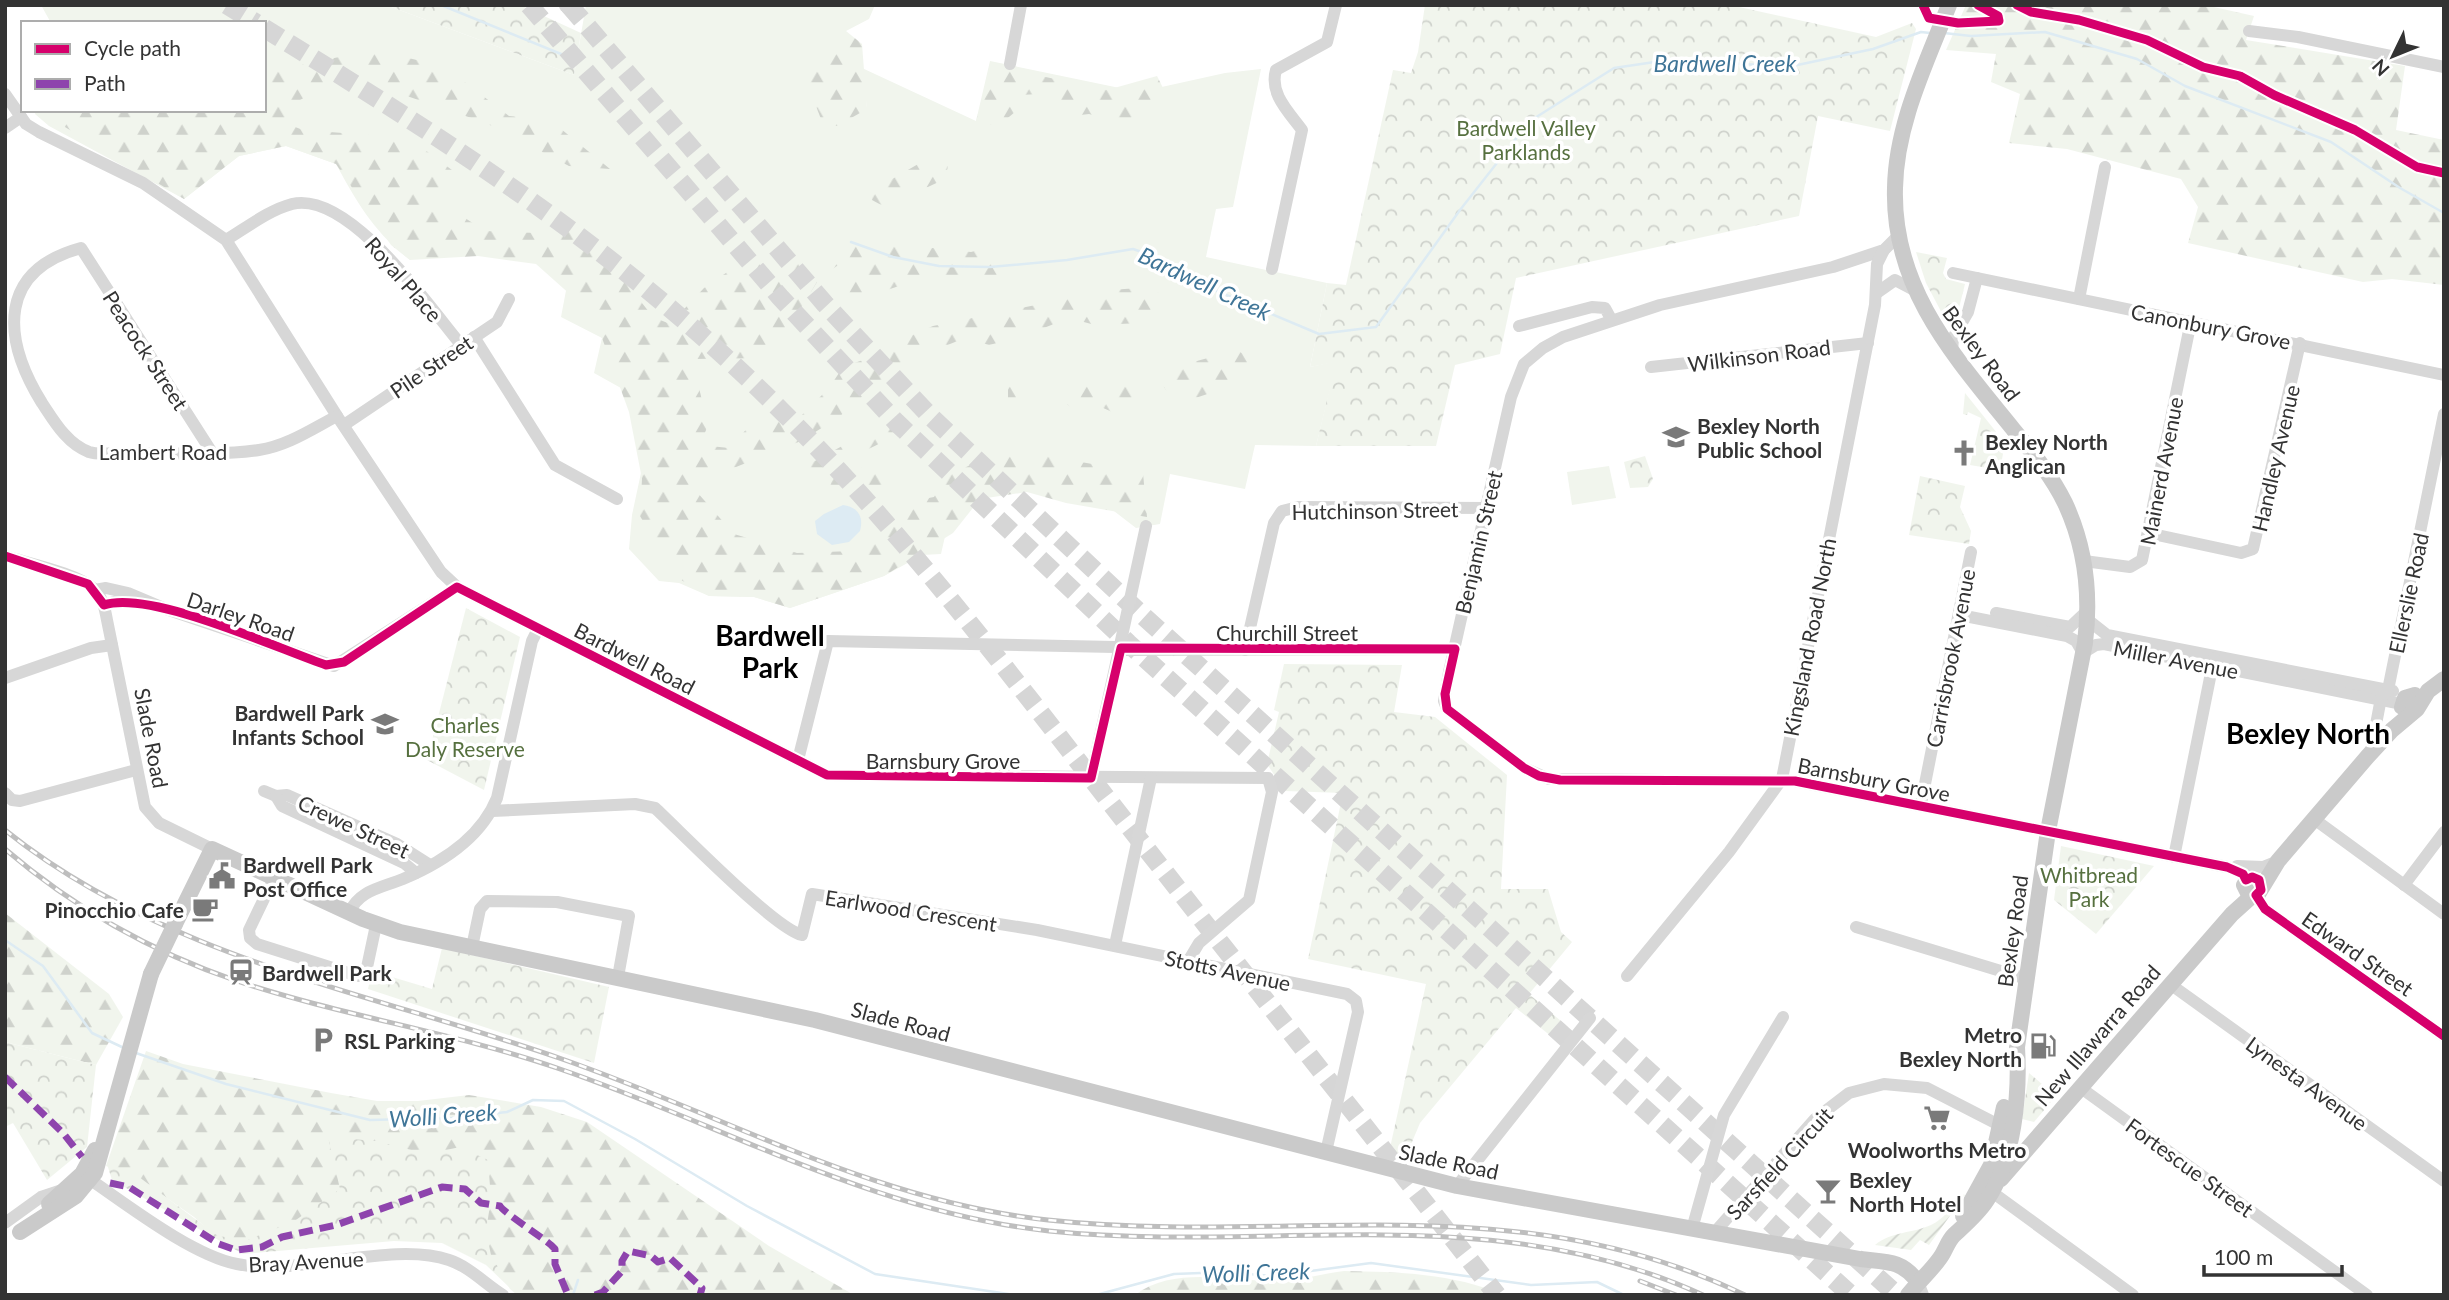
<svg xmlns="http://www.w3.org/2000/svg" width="2449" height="1300" viewBox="0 0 2449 1300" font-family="Lato,sans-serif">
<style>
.grass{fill:#f1f5ed}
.forest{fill:url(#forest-firs)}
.park{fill:url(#park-crowns)}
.garden{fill:url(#garden-furrows)}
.water{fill:#ddebf3}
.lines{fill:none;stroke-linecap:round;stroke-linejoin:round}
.stream{stroke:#ddebf3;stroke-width:2.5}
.highway-tunnel{stroke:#d6d6d6;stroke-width:19;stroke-dasharray:19 10;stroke-linecap:butt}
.minor{stroke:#d7d7d7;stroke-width:12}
.major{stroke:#cacaca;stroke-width:16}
.rail-casing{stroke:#bebebe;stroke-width:5}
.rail{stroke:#fff;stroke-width:2.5;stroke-dasharray:8;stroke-linecap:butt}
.major-bridge{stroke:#cacaca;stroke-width:16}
.quiet{stroke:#8e44ad;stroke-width:7;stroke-dasharray:14 7;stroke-linecap:butt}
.cycleway-casing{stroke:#fff;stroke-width:13}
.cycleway{stroke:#d6006c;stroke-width:9}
.labels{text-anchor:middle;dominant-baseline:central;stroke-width:7;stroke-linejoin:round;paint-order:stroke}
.park-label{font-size:21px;fill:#56703f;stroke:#fff}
.street-label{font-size:21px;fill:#333;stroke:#fff}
.poi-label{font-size:21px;font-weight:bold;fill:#333;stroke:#fff;text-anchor:start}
.water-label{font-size:23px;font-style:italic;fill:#3f7597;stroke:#fff}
.district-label{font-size:28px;font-weight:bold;fill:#000;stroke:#fff}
</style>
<defs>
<pattern id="forest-firs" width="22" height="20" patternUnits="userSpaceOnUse" patternTransform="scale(1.75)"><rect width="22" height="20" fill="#f1f5ed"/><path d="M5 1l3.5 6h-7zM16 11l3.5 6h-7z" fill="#cfd2cc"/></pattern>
<pattern id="park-crowns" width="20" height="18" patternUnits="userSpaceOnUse" patternTransform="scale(1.75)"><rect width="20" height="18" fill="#f1f5ed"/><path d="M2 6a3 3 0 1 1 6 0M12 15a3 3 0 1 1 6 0" fill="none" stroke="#cfd2cc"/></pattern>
<pattern id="garden-furrows" width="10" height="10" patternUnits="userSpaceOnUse" patternTransform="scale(1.75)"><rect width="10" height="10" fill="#f1f5ed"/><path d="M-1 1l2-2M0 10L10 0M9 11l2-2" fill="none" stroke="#cfd2cc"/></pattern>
</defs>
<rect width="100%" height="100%" fill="#fff"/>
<g class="grass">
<path d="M41,5H386L574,75L586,5H875L869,19L846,31L867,109L862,68L976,121L990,61L1139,92L1225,73L1261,69L1233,207L1216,209L1206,257L1327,283L1310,367L1337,361L1316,446L1255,445L1245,489L1170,474L1160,524L1136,528L1088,491L959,475L941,554L922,555L884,576L790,608L754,597L709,596L679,583L659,581L629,549L632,515L655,407L594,373L602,338L561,317L568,280L528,258L418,241L410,260C375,233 357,203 336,164L286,146L239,156L184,199L49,126L35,114L36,110H264V23H51Z"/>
<path d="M1609,466L1616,498L1572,505L1567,472Z"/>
</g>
<g class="forest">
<path d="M1966,5H2205L2254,16L2246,40L2405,66L2396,130L2444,140V285L2392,279L2363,282L2188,243L2198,207L2181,179L2067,149L2009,143L2020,94L1991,82L1996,54L1946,50Z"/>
<path d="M846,31L862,44L867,109L837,126L821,119L807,83L818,55Z"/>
<path d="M372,50L444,66L509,116L550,120L610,169L569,166L486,123L401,94L354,71L300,100L282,122L303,130L409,138L464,179L428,194L485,231L537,233L582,227L653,317L670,324L704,288L739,264L820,263L864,241L971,252L990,247L1003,278L911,282L842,305L853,280L845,260L819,279L770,358L692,359L708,425L700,445L729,448L756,419L765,416L787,424L802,415L829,388L843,367L880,354L894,343L933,326L1110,290L1139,288L1163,294L1164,307L1142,323L1095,325L1069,318L1021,337L989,345L965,338L925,354L871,389L839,417L801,441L721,473L697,470L692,466L696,491L734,534L797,553L853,551L902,503L934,497L948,475L1007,449L1143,473L1147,517L1066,503L1027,492L980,499L953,533L884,576L790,608L754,597L709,596L676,577L640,516L642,479L629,412L602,338L582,305L536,264L478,256L410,260L391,245L336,164L286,146L239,156L184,199L55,121L71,110H264V73Z"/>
<path d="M1012,70L1107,90L1157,76L1166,94L1152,114L1114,121L1089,114L1063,117L1039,94L1020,95L1015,112L998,126L976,121C980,103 990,93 994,75Z"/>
<path d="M920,163L948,166L945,179L885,207L872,200L871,191Z"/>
<path d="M1237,350L1250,358L1238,384L1177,404L1153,373Z"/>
<path d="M1124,380L1138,394L1119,415L1101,407L1092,400L1070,407L1056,393V381L1099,385Z"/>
<path d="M1025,381L1036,395L1008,402V384Z"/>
<path d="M932,412V418L844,461V471L878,465L889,470C887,474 886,482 883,485C870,501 837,502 820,495L831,484V476L806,475L805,466C845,446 887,417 932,412Z"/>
<path d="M5,913L109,994L123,1017L96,1065L5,1042Z"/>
<path d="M146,1051L183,1064L331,1093L377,1101H418L469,1095L541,1107L587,1122L769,1246L854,1295H517L510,1289L490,1256L355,1207L247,1241L216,1237L194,1217L135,1176L106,1166Z"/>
<path d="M1344,1271C1399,1272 1452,1273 1504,1295H1135C1174,1266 1228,1281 1273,1281C1297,1281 1321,1274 1344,1271Z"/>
</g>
<g class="park">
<path d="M386,5H520L581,33L574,75Z"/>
<path d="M1425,5H1730L1876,37L1912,23L1916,29L1890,131L1818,116L1799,216L1516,278L1500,354L1455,365L1436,446H1316L1336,362L1310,367L1327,283L1346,285L1393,70L1411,73L1418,52Z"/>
<path d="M1916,252L1947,258L1943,273L1946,279L1965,284L1958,312L1952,319H1945L1926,283Z"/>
<path d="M1965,393L2005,443L2000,470L1970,465L1981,418L1968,412L1967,415L1963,414Z"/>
<path d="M1645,456L1653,479L1648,487L1630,488L1624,462Z"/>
<path d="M1920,476L1965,486L1960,507L1971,531L1969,544L1909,535Z"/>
<path d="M466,608L520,637L484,790L427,760Z"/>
<path d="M1284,664L1402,665L1394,712L1435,717L1507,775L1501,889H1548L1561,932L1572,942L1529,994L1568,1027L1557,1041L1516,1008L1420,1123L1404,1161L1388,1157L1426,984L1308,959L1343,793L1285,791L1267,764L1279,712L1274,710Z"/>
<path d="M2061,846L2154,866L2096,934L2054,900Z"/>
<path d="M442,948L609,987L594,1063L368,989L372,971L432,989Z"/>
<path d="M5,1042L96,1065L87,1147L47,1180L13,1123L5,1127Z"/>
<path d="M2029,1073L2056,1096L2034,1122L2022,1119Z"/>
<path d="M328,1137L376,1141L427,1154L460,1147L488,1160L491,1199L486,1231L491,1255L510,1288L486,1265L442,1243L394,1241L243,1254L112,1180L107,1164L135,1174L218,1236L247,1240L293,1222L340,1189Z"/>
</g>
<path class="garden" d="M1962,1194L1965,1195L1929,1245L1920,1240L1911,1250L1875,1245C1892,1231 1911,1234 1931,1225C1944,1219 1953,1206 1962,1194Z"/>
<path class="water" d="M843,505C858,507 864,517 860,531L849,542L832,545L817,534L815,521L824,514Z"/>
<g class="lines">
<g class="stream">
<path d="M441,5L566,56"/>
<path d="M1944,33L1971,36L2045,32L2137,59L2185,86L2331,142L2400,188L2444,213"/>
<path d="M851,242L893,257L939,266L990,267L1067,260L1133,249L1168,261L1205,286L1319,334L1376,327L1460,210L1530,121L1614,68L1675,59L1788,67L1873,49L1921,32L1930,33"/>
<path d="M5,940L43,966L92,1033L124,1048"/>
<path d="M136,1053L226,1084L370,1120L452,1118L507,1112L533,1100L564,1101L635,1139L747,1206L875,1274L1015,1295"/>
<path d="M573,1295L578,1280"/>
<path d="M1096,1295L1174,1274L1227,1272L1273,1276L1371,1263L1531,1285L1597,1282L1624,1295"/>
</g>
<g class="highway-tunnel">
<path d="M227,5L256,23"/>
<path d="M529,5L780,297L896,422L1128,643L1851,1295"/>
<path d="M569,5L825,304L929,415L1141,614L1897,1295"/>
<path d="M264,28C430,130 593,233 736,367C877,498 992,651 1109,801C1238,966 1368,1130 1497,1295"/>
</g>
<g class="minor">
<path d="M565,6V5"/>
<path d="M2249,31L2298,37L2444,67"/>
<path d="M1010,64L1021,5"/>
<path d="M5,94L26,124L39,132L143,183L226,240L337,416L441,572L457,587L827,775L1268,778L1272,792L1249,900L1199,943L1187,963"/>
<path d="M5,128L21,117"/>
<path d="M1898,236L1884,250L1833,267L1660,305L1563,337L1543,348L1524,364L1511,397L1449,672L1444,701L1447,709L1524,768L1549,779L1795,781L2227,867L2243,874L2246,880"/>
<path d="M226,240C246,228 269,210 292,204C349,190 430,308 462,346"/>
<path d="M1272,269L1302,130C1289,112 1269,94 1276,70L1327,42L1336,5"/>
<path d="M1953,273L2444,375"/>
<path d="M1878,292L1895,280L1914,290"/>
<path d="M2079,299L2105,167"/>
<path d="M1519,326L1592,307L1605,308L1611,319"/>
<path d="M474,337L555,465L617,499"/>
<path d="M1952,352L1953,338L1968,312L1977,278"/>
<path d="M1651,367L1868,343"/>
<path d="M344,425L497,322L509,299"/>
<path d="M211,451L81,248C0,270 0,335 42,403C54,421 67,444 89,452C98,455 112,453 121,453C163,453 218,456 259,450C287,446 312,429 337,416"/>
<path d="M2148,533L2241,553L2253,549L2300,343"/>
<path d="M5,556C27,563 79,574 94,589C103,598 105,609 107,620L145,807L159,823L212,849"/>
<path d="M2084,561L2130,567L2142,560L2191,321"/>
<path d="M95,590L106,588L128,593L166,609L334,666L457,587"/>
<path d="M104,605L121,600L137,603"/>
<path d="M1996,613L2070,627L2088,610"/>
<path d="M1960,615L2067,636L2076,641L2083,653L2096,645L2104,644L2402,704"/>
<path d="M2088,620L2107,635L2393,691"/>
<path d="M1245,650L1274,523L1282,511L1298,507L1486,508"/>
<path d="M5,678L91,648L112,645"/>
<path d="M2371,751L2381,698L2388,690L2444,414"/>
<path d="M798,760L828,641L1115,647L1126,650L1455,649"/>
<path d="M1091,778L1146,526"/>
<path d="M264,791L276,796L287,795L397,844L430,865"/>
<path d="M5,793L12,800L20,801L136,770"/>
<path d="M276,796L282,806L404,863L416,873"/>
<path d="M1921,804L1971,552"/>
<path d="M492,811L635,804L655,808C682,833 774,928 802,935L812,894L1037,930L1347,994L1356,1001L1358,1012L1326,1152"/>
<path d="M2314,819L2444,914"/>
<path d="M2174,857L2214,658"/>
<path d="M2237,866L2263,867L2278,861"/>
<path d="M274,878L249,930L250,938L257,944L358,976L366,972L376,925"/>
<path d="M2404,885L2444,832"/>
<path d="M2256,895L2265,909L2444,1036"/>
<path d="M349,913C359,890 381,888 403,879C441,863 481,838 497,798L532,641L538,629"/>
<path d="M1856,927L2027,979"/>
<path d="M1115,945L1151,778"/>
<path d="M472,947L480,909L487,901L557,902L629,916L618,977"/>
<path d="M1627,976L1729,852L1782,779L1875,305L1877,264L1884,250"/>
<path d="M2170,984L2444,1181"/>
<path d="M2081,1088L2367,1295"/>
<path d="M85,1176C125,1203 191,1255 237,1264C297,1277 392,1240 449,1260C470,1267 485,1284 503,1295"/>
<path d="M1457,1186L1590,1018"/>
<path d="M1992,1192L2133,1295"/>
<path d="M5,1223L41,1197L65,1189"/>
<path d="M1692,1229L1724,1115L1783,1017"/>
<path d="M1715,1232L1815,1119L1849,1093L1884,1084L1927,1088L2001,1126"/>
<path d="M1918,1282L1923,1295"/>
</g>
<g class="major">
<path d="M2412,713L2402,707L2405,698L2415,695L2419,704"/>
<path d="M2244,885L2249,895L2258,894L2278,861L2368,756L2392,730L2417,709L2428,691L2444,679"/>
<path d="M175,924L212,849L363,919L400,932L815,1020L1457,1186L1860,1259C1885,1262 1901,1259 1918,1282"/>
<path d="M2001,1179L2232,914L2252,896"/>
<path d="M49,1204L82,1174L95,1150"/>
<path d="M1963,1216L1991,1165L2004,1107"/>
<path d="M20,1232L76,1196L95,1173L151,974"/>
<path d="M1908,1295C1918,1282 1931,1271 1940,1258C1946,1250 1947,1242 1954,1235C1966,1224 1978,1214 1987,1200C2014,1158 2020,1096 2017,1047L2048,831L2085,643C2091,594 2086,548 2065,503C2052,476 2032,452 2013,429C1954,356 1892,288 1895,188C1896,124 1926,64 1949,5"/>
</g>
<g class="rail-casing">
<g id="rail">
<path d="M5,830C164,958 373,993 562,1059C723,1115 876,1202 1048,1220C1291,1246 1512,1183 1745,1295"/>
<path d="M5,849C74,908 152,952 237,981C342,1016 452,1032 557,1068C721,1124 873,1212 1049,1231C1271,1254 1490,1197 1703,1295"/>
<path d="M1640,1281L1676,1295"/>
</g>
</g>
<use href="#rail" class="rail"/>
<path class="major-bridge" d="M151,974L175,924"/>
<g class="quiet">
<path d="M5,1077L63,1133L82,1157"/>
<path d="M110,1183L129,1187L219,1244L236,1250L262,1247L282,1237L336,1225L442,1187L465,1189L481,1203L500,1206C503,1212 542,1237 551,1245L555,1249V1264L568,1295"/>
<path d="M595,1295L603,1292L622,1271V1261L628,1251L651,1256L658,1262L670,1258L702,1288L700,1295"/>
</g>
<g class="cycleway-casing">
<g id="cycleway">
<path d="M1923,5L1929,18L1958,23L1999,21L1998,16L1978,5"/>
<path d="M2017,5L2031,12L2079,20L2147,40L2203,67L2240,76L2274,95L2355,130L2417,167L2444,173"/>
<path d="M5,556L88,584L104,605C151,590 276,648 326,665L344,662L457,587L827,775L1091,778L1121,648L1455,649L1445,694L1447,709L1524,768L1539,776L1560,780L1795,781L2227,867L2243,874L2246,880L2252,877L2259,880L2261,890L2256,895L2265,909L2444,1036"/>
</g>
</g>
<use href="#cycleway" class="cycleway"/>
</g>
<defs>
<g id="school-bare" transform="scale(2.1)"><path d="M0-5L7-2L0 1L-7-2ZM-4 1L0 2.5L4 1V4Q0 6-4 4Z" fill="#7a7a7a" stroke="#fff" stroke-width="2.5" paint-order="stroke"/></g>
<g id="church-bare" transform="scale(2.1)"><path d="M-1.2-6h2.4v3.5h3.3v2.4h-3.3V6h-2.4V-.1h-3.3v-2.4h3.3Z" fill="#7a7a7a" stroke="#fff" stroke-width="2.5" paint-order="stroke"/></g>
<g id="civic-bare" transform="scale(2.1)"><path d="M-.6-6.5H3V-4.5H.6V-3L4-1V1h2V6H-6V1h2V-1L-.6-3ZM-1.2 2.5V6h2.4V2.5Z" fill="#7a7a7a" stroke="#fff" stroke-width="2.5" paint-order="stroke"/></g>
<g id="cafe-bare" transform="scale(2.1)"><path d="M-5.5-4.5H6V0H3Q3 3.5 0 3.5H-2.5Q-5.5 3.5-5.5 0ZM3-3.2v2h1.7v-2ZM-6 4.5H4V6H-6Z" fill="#7a7a7a" stroke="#fff" stroke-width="2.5" paint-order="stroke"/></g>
<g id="station-bare" transform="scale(2.1)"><path d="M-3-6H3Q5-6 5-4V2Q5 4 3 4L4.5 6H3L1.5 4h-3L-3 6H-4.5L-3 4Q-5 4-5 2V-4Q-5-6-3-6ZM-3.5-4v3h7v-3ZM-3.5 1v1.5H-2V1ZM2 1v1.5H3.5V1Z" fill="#7a7a7a" stroke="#fff" stroke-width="2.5" paint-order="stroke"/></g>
<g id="parking-bare" transform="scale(2.1)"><path d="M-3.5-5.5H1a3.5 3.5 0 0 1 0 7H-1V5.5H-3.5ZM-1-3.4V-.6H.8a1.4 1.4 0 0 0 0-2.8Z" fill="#7a7a7a" stroke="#fff" stroke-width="2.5" paint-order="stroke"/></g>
<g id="fuel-bare" transform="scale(2.1)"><path d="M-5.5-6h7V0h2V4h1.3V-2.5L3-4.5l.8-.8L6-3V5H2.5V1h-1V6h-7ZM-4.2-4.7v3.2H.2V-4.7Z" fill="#7a7a7a" stroke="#fff" stroke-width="2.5" paint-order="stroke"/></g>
<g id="supermarket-bare" transform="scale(2.1)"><path d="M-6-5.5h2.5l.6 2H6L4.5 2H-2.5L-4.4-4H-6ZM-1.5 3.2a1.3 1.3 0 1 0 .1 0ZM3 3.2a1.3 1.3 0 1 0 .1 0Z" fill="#7a7a7a" stroke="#fff" stroke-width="2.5" paint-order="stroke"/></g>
<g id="bar-bare" transform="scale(2.1)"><path d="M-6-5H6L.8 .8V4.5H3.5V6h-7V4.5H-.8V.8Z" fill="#7a7a7a" stroke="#fff" stroke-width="2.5" paint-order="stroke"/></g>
</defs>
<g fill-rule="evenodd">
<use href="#school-bare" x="1676" y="437"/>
<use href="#church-bare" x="1964" y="453"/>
<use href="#school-bare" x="385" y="724"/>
<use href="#civic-bare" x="222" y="876"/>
<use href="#cafe-bare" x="205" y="909"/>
<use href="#station-bare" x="241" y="972"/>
<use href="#parking-bare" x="323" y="1040"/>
<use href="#fuel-bare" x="2043" y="1046"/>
<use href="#supermarket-bare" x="1937" y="1118"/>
<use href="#bar-bare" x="1828" y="1191"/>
</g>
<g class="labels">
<g class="park-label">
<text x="1526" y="127">Bardwell Valley<tspan x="1526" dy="24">Parklands</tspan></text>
<text x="465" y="724">Charles<tspan x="465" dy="24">Daly Reserve</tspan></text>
<text x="2089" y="874">Whitbread<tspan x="2089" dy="24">Park</tspan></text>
</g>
<g class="street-label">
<text transform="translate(404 279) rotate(49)">Royal Place</text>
<text transform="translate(2211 326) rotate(11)">Canonbury Grove</text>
<text transform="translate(146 350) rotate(57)">Peacock Street</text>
<text transform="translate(1982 353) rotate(53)">Bexley Road</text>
<text transform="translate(1759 355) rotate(-7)">Wilkinson Road</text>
<text transform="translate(431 366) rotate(-34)">Pile Street</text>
<text x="163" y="451">Lambert Road</text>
<text transform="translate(2275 458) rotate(-77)">Handley Avenue</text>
<text transform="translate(2161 471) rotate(-79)">Mainerd Avenue</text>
<text transform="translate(1375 510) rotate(-1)">Hutchinson Street</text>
<text transform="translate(1478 542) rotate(-77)">Benjamin Street</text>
<text transform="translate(2408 593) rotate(-78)">Ellerslie Road</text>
<text transform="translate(241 616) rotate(19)">Darley Road</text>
<text x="1287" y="632">Churchill Street</text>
<text transform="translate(1809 637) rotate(-79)">Kingsland Road North</text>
<text transform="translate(635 658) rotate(27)">Bardwell Road</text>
<text transform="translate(1950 658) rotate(-79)">Carrisbrook Avenue</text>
<text transform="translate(2176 659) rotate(11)">Miller Avenue</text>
<text transform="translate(152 738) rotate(79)">Slade Road</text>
<text x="943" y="760">Barnsbury Grove</text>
<text transform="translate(1874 779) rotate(11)">Barnsbury Grove</text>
<text transform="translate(354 826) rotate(25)">Crewe Street</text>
<text transform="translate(911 910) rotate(9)">Earlwood Crescent</text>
<text transform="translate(2012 931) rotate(-82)">Bexley Road</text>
<text transform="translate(2358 953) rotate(35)">Edward Street</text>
<text transform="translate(1228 970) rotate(12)">Stotts Avenue</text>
<text transform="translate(901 1021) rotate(15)">Slade Road</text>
<text transform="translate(2097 1035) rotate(-49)">New Illawarra Road</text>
<text transform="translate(2307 1083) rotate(36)">Lynesta Avenue</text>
<text transform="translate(1449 1161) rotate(12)">Slade Road</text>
<text transform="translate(1779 1163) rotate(-47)">Sarsfield Circuit</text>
<text transform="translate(2190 1167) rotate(36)">Fortescue Street</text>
<text transform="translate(306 1261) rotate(-3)">Bray Avenue</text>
</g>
<g class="poi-label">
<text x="1697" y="425">Bexley North<tspan x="1697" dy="24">Public School</tspan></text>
<text x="1985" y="441">Bexley North<tspan x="1985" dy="24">Anglican</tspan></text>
<text x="364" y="712" text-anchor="end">Bardwell Park<tspan x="364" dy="24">Infants School</tspan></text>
<text x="243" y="864">Bardwell Park<tspan x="243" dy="24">Post Office</tspan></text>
<text x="184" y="909" text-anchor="end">Pinocchio Cafe</text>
<text x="262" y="972">Bardwell Park</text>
<text x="2022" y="1034" text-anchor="end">Metro<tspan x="2022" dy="24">Bexley North</tspan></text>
<text x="344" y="1040">RSL Parking</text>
<text x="1937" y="1149" text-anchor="middle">Woolworths Metro</text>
<text x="1849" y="1179">Bexley<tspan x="1849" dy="24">North Hotel</tspan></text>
</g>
<g class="water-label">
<text x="1725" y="63">Bardwell Creek</text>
<text transform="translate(1205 283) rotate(25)">Bardwell Creek</text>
<text transform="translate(443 1115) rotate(-4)">Wolli Creek</text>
<text transform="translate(1256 1272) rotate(-2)">Wolli Creek</text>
</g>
<g class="district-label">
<text x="770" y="635">Bardwell<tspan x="770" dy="32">Park</tspan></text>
<text x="2308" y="733">Bexley North</text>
</g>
</g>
<rect width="2449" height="1300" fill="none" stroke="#333333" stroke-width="14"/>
<rect x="21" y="21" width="245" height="91" fill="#ffffff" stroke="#adadad" stroke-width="2"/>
<rect x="35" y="44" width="35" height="10" fill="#d6006c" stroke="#adadad" stroke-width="2"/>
<text x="84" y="56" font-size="21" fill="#333333">Cycle path</text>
<rect x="35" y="79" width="35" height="10" fill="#8e44ad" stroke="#adadad" stroke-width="2"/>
<text x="84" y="91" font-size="21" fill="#333333">Path</text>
<g transform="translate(2393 56) rotate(227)" stroke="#ffffff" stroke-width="5" paint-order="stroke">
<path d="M0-5L12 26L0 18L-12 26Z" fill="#333333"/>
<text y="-10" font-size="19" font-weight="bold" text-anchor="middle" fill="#333333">N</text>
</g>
<path d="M2204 1265v10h138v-10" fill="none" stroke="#333333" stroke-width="3.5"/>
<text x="2214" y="1265" font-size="21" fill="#333333" stroke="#ffffff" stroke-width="5" paint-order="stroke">100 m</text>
</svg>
